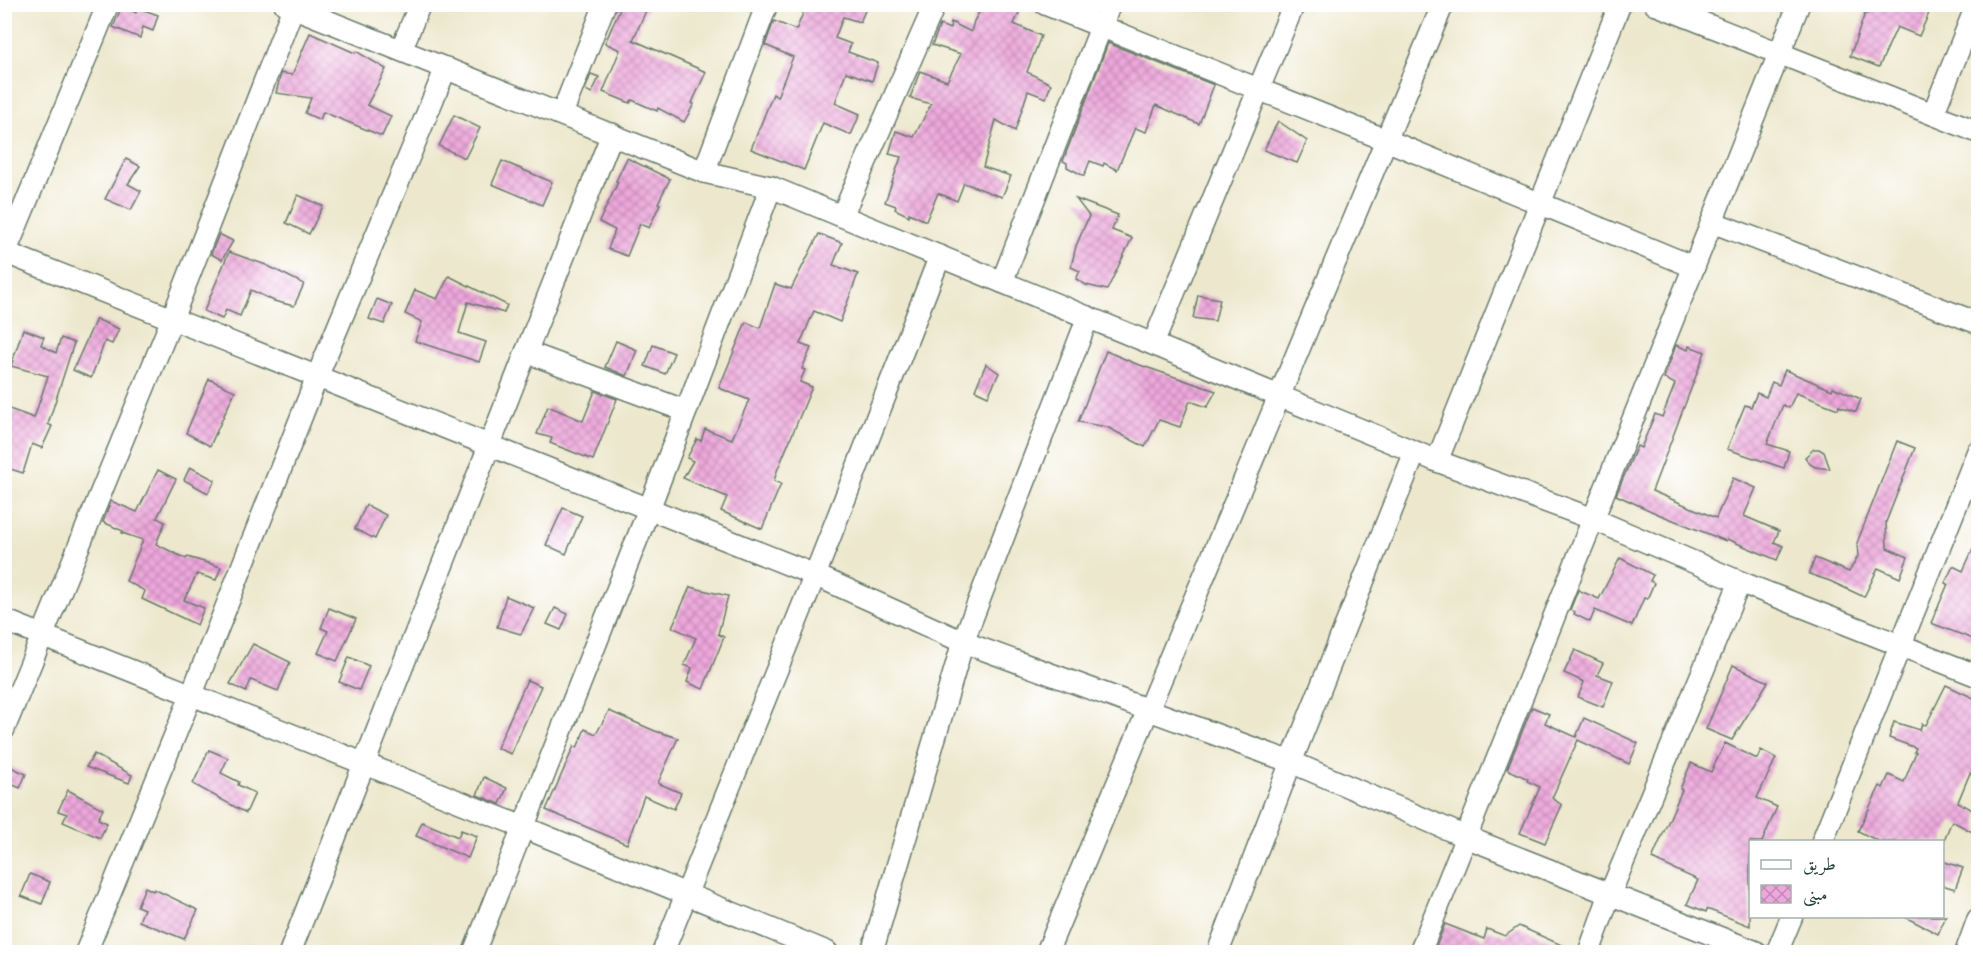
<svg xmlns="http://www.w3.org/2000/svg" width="1983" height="957" viewBox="0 0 1983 957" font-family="'IM FELL French Canon',Amiri,serif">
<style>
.building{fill:url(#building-cross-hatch)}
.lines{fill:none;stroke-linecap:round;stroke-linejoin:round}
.minor-casing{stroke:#67796a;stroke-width:24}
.minor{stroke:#fff;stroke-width:21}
</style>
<defs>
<pattern id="building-cross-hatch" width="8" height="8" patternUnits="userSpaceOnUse" patternTransform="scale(1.5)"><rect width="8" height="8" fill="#eea7dc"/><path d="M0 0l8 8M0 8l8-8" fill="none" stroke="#c089b3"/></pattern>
</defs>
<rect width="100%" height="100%" fill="#fff"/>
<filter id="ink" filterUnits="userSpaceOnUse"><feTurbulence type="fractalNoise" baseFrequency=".0167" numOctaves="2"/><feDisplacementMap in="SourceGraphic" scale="12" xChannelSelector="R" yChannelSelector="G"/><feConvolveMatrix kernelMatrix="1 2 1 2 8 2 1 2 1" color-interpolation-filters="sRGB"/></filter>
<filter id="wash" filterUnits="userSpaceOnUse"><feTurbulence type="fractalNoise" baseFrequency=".008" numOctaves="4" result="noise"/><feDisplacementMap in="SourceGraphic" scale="24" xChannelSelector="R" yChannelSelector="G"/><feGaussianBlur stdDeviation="1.35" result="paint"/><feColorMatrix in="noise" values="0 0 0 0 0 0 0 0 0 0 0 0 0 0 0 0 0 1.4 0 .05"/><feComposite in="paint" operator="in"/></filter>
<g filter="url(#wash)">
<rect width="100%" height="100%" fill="#ede8cd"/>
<g id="blocks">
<g class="building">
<path d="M622,4H649L633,40L706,72L692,103L694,104L684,122L658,108L657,111L632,100L630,103L603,92L620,50L605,43Z"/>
<path d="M807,4H868L860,22L843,17L835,38L851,44L848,52L878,63L872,81L846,72L835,103L860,114L851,135L823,123L804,170L751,149L773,94L777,97L793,57L765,45L774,21L796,30Z"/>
<path d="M984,4H1023L1014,24L1041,36L1027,72L1051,84L1046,98L1028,91L1015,131L996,120L983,167L1011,176L1002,197L964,183L957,201L938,193L926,221L909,213V216L895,209L896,206L885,202L901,157L889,154L896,131L914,137L931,104L910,98L920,71L947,81L961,54L932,45L940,25L950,29L951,22L971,32L974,21Z"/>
<path d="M1871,4H1908L1929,13L1919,36L1897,27L1879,67L1850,56L1865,13L1867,14Z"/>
<path d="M122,6L136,13L138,8L158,15L153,31L143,27L140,38L113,27Z"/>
<path d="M310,33L355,53L356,51L386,69L367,105L391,116L382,136L323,112L320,120L305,113L311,98L276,93L281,73L292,75Z"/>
<path d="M1108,43L1214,85L1199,124L1156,105L1146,132L1135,128L1117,170L1104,163L1103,166L1090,161L1084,176L1067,167V163L1063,161Z"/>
<path d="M591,74L599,77L592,93L585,90Z"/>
<path d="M454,115L480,128L465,158L439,146Z"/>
<path d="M1278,121L1307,141L1297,163L1264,150Z"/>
<path d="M627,158L670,179L658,203L660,204L649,228L640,224L627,256L608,249L615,230L599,222L618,182L616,181Z"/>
<path d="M126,159L140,166L128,184L141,191L131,210L105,199Z"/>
<path d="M502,161L552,182L542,205L492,184Z"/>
<path d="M298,195L323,206L309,234L286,223Z"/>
<path d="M1076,199L1118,215L1112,230L1132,238L1107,290L1086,285L1076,279L1080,271L1071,267L1076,246L1089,216Z"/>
<path d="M219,234L233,241L222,260L211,254Z"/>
<path d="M819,234L842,243L833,265L858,274L840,322L814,311L800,344L811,348L802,369L805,370L800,382L812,387L777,471L774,481L781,484L762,529L721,511L727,497L683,478L693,461L687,458L697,439L701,441L705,429L732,439L749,400L719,388L746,322L760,328L775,284L791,289Z"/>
<path d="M229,252L266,265L304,284L294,306L274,301L251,290L240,316L226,310L222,319L204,311Z"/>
<path d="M449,276L507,305L504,313L468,302L459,333L486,342L479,362L415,341L422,322L405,314L415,290L437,299Z"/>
<path d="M1198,295L1220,299L1215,321L1193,318Z"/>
<path d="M377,299L392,305L384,324L369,319Z"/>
<path d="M96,319L119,329L112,344L105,341L91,378L73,370Z"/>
<path d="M23,329L44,337L41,345L56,353L61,338L74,343L48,424L52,426L42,448L32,444L23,473L4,467V407L34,418L48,376L11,366Z"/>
<path d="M616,341L637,350L627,376L605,367Z"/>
<path d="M653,345L674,353L665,374L645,366Z"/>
<path d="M1676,345L1688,350L1689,346L1705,352L1652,491L1716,518L1733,478L1756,488L1744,516L1779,531L1774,542L1783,546L1777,560L1727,539L1726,541L1658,514L1616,495L1637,446L1641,448L1655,414L1662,417L1675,384L1664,378Z"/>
<path d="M1106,351L1134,363L1216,391L1207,407L1190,401L1180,427L1159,420L1145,447L1107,427L1078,422Z"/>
<path d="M986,364L999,373L988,396L975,390Z"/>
<path d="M1785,370L1832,390L1833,387L1861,399L1856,412L1839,406L1838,409L1796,393L1789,408L1783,405L1767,444L1789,451L1784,468L1727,449L1745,405L1751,407L1757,393L1766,397L1772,382L1779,385Z"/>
<path d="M209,379L235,391L210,446L186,433Z"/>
<path d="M595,391L617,399L593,460L550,443L552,438L537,434L548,406L583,421Z"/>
<path d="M1897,441L1915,448L1886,522L1887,548L1908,557L1900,578L1878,568L1864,597L1830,581L1809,574L1815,558L1849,572L1858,556L1857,543Z"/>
<path d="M1814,449H1819L1824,452L1830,469L1815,467L1810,464L1805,457Z"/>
<path d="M190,467L215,480L208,493L184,480Z"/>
<path d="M158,470L176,479L157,518L165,522L156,544L186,559L187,557L221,567L216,580L197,574L184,600L204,608L197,625L142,599L145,591L126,581L143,540L122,533L123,531L103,522L111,501L137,512Z"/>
<path d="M366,505L386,515L375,539L355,529Z"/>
<path d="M563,508L582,516L566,554L546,545Z"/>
<path d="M1978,538V641L1931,623L1948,584L1945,583L1953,566L1963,571Z"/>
<path d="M1620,558L1653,575L1650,581L1654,583L1647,599L1644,598L1632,626L1595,610L1590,622L1574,614L1575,612L1570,610L1578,590L1599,599Z"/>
<path d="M690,587L728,596L718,634L724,637L703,689L687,682L692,668L684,665L696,638L672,627Z"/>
<path d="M506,596L534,608L521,634L497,627Z"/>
<path d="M329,608L356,619L337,661L318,653L328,631L321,628Z"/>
<path d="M555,608L568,614L561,630L547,624Z"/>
<path d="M253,644L290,662L278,691L251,680L246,692L230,684Z"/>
<path d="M1575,650L1603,663L1597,675L1613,681L1603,707L1578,697L1584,682L1564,673Z"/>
<path d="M349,657L369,666L359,690L339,682Z"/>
<path d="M1733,665L1768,682L1732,740L1706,729Z"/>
<path d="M527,680L541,686L511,754L497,748Z"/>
<path d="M1946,685L1978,700V776L1970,773L1958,802L1978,813V835L1952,821L1943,842H1880L1858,831L1880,786L1883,788L1889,775L1904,782L1916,752H1914L1916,748L1889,738L1894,722L1920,730L1922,724L1926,725Z"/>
<path d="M1532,707L1549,714L1545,723L1576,737L1584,718L1638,743L1629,764L1578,740L1552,798L1562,805L1545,843L1520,833L1540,787L1527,781L1528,779L1507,769Z"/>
<path d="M609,711L655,731L678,738L658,783L681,793L674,809L644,796L627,844L546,810L574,746L577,748L585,729L596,734Z"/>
<path d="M1725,743L1757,759L1761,750L1776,758L1757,798L1777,807L1762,842H1750V926L1707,909L1706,912L1687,904L1698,880L1652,859L1682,790L1680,789L1691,763L1711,772Z"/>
<path d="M209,750L228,758L221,773L239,782L238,785L255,793L246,813L193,784Z"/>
<path d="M94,754L132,775L129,783L86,767Z"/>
<path d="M4,764L26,774L20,788L4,781Z"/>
<path d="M484,777L507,788L500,804L477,795Z"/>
<path d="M68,790L103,809L98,819L107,823L100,838L63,822L67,814L58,811Z"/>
<path d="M422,822L458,837L461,830L477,836L468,858L416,836Z"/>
<path d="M1942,861L1963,868L1955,889L1942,885Z"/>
<path d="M30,874L50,882L42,904L21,896Z"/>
<path d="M145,887L153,891L154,889L198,910L184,939L139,921L144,909L137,906Z"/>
<path d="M1903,916H1946L1938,934Z"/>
<path d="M1445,924L1484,939L1487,929L1505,936L1519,926L1577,952H1434Z"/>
</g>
</g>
</g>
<g filter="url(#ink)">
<use href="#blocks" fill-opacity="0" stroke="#67796a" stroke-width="1.5"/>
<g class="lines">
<g class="minor-casing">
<g id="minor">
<path d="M285,4L704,172L771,187L1437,461L1593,519L1740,582L1978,676"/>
<path d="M1045,4L1386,140L1694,267"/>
<path d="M1655,4L1978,132"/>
<path d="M401,50L420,4"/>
<path d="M562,114L605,4"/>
<path d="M1933,114L1977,4"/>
<path d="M704,172L767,4"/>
<path d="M842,216L935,4"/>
<path d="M1712,222L1978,323"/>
<path d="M4,252L815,575L963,642L1291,762L1466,837L1756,952"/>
<path d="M4,256L108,4"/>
<path d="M1002,282L1110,4"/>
<path d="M1153,344L1294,4"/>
<path d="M526,352L686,411"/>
<path d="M1437,461L1620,4"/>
<path d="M4,620L523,827L827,952"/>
<path d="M4,729L172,319L293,8"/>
<path d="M1822,842L1978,451"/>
<path d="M86,952L191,696L317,377L446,68"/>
<path d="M290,952L612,134"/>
<path d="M474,952L649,509L771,187"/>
<path d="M663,952L815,575L940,256"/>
<path d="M872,952L963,642L1088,317"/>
<path d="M1047,952L1443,4"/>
<path d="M1218,952L1291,762L1415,452"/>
<path d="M1420,952L1799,4"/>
<path d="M1589,952L1610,894L1740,582"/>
<path d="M1777,952L1792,916"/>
<path d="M1966,952L1978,919"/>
</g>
</g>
<use href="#minor" class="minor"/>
</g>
</g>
<rect width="1983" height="957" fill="none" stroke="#fff" stroke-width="24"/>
<rect x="1749" y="840" width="195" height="78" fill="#ffffff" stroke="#a5b1ae" stroke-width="1.5"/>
<rect x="1761" y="860" width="30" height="9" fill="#ffffff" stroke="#a5b1ae" stroke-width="1.5"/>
<text x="1803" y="870" font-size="18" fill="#1f3d34">طريق</text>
<rect x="1761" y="885" width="30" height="18" fill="url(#building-cross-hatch)" stroke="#a5b1ae" stroke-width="1.5"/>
<text x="1803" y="900" font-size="18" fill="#1f3d34">مبنى</text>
</svg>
